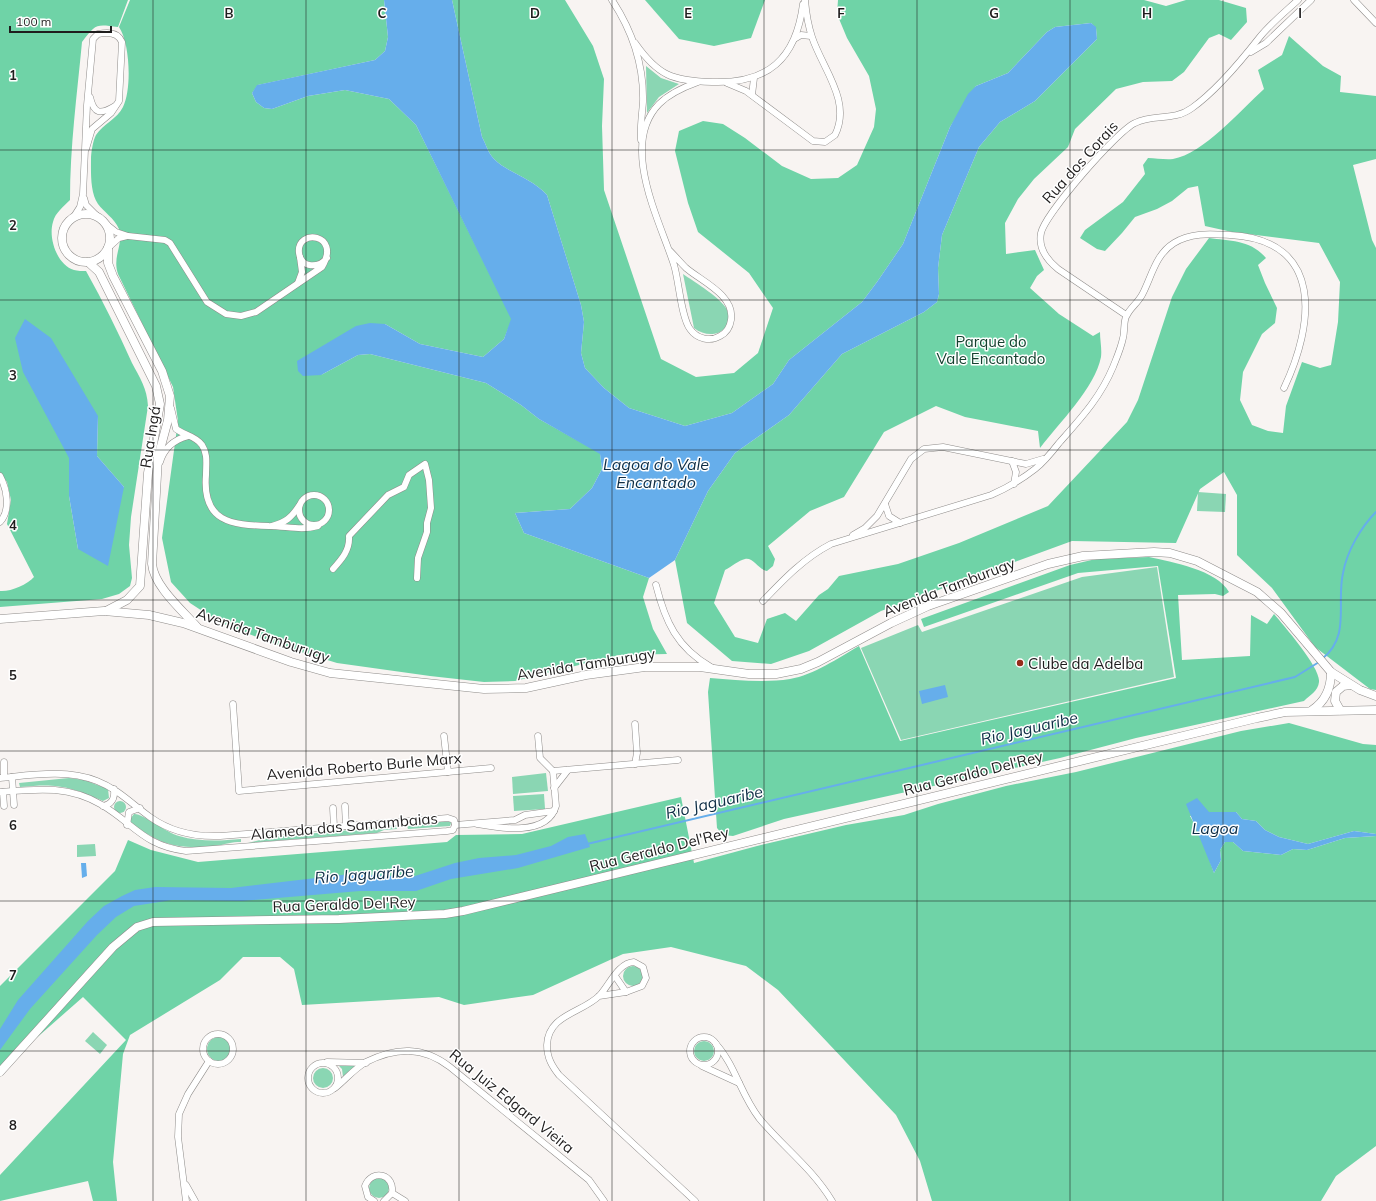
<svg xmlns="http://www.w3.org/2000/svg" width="1376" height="1201" viewBox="0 0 1376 1201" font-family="Mulish,sans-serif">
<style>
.green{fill:#8ad6b3}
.forest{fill:#6fd3a7;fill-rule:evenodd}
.water{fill:#66aeeb}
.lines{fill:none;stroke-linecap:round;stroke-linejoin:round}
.stream{stroke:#66aeeb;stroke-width:2}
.street-casing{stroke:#8f8c8a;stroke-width:7}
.secondary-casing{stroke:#8f8c8a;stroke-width:9}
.street{stroke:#fff;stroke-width:6}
.secondary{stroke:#fff;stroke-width:8}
.grid{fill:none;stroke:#1f1d1d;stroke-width:1;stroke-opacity:0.55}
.poi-dot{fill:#962c1b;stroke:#fff;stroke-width:1.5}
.labels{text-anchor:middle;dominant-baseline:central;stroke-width:3;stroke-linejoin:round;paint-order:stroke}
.street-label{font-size:15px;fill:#1f1d1d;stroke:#fff}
.park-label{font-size:15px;fill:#15412f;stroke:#fff}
.poi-label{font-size:15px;fill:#1f1d1d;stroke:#fff;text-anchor:start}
.water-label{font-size:16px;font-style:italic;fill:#0e2d45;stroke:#fff}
.grid-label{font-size:13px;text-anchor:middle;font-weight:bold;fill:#1f1d1d;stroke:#fff;stroke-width:3;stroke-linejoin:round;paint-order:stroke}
</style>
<rect width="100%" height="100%" fill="#f8f4f2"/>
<g class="green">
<path d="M646,66L661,78L679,84L659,97L647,113Z"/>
<path d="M683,274C693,281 725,300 728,312C732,334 709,340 694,328Z"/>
<path d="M1198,492L1226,494L1225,512L1197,511Z"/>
<path d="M1157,567L1174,677L901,740L861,648L918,625L922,632L1082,577Z"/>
<path d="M546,773L548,791L513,794L512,777Z"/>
<path d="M69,778L84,780L108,789L109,798L103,801C69,786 57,783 20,787L19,783Z"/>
<path d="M544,794L545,809L514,811L513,796Z"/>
<circle cx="120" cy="807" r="6"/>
<path d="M134,814C142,813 167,833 179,836C199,842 221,841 241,839V842C231,842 226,844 217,846C212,847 207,847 202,847C170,848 156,841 131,823L130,819Z"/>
<path d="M450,821L451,823L450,826L408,829L407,826H416L425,822Z"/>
<path d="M396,826L397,829L384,830L377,833L248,843L272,837Z"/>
<path d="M95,844L96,856L77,857V845Z"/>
<circle cx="633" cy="976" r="10"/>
<path d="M93,1032L107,1045L100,1054L85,1041Z"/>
<circle cx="219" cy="1049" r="12"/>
<circle cx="704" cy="1051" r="10"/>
<path d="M339,1066H356L343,1077L342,1069Z"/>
<circle cx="323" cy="1078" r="10"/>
<circle cx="379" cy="1188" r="10"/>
</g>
<g class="forest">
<path d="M0,0H128L118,27C95,24 96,24 82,42C77,95 70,146 70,200C64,206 55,213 53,222C48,238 57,265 74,270C77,271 83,271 86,271C103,301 118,332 132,363C140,378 147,388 148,406L131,517L129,545L132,578L130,586L119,594L102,599L0,607V591C10,592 27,585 34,577L7,524L11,500L7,482L0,473ZM98,416L97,456L124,487L78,549L69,496V458Z"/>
<path d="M130,0H384L388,37L385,51L375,60L258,85L252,93L256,102L264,108L272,109L308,96L345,90L389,99L416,125L512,319L504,339L483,357L420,344L385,324L321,375L358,355L370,354L486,383L521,405L539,419L600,453L602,469L592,488L570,509L515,513L524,533L649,578L643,597L653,629L667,654L619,655L515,681L484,682L430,676L337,663L272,643L219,622L190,603L171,582L162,538L178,421L173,387L118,274C112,256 124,244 119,229C114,218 104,212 98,204C90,193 91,172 91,159C91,153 93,140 96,135C103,124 117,119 123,107C132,89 130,43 119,27Z"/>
<path d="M452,0H565L593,46L604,79L602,126L604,190L661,359L696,377L734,373L758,353L773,308L749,273L698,232L688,203L675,151L679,131L703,121L723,124L745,138L782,166L811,179L838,178L857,165L874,127L876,109L869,76L847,38L837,14L838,0H1144L1166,6L1186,0H1219L1246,8L1247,22L1231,40L1219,34L1209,38L1184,72L1172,81L1143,82L1116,89L1075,129L1068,147L1034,179L1018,199L1005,223L1006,254L1035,250L1044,270L1037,276L1030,288L1059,314L1093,336L1100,332C1100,340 1102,349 1101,357C1095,388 1059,423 1040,448L1038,431L965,417L936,406L884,432L844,497L810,511L768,546L775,559L773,566L767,571C759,570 753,557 745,559C739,560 731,567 725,570L714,603L735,637L758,643L767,619L785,613L796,621L819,595L828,589L839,576L898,564L959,543L1048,506L1127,422L1138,400L1172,297L1186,269L1209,238C1230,241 1251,240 1266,258L1258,265L1265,283L1277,308L1275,323L1262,334L1243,372L1240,400L1252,425L1268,431L1283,433L1286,406L1302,362L1320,368L1331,365L1338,322L1340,282L1319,243L1232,232L1205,226L1198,186L1188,188L1172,201L1157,209L1135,217L1122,233L1105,251L1097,249L1080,238L1085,230L1123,202L1145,174L1143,165L1148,158C1156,158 1165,160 1173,159C1203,154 1241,110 1264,89L1258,70L1282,55L1289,36L1323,66L1341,76L1340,92L1376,96V159L1353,165L1372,240L1376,248V690L1370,689L1315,647L1272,588L1237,555V495L1224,472L1200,489L1176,543L1072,541L881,611L809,651L771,664L732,661L687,623L675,560L708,491L735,453L789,415L842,354L924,312L937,302L939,294L938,268L942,235L979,147L1000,122L1035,101L1097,39L1096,28L1091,23L1055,27L1047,32L1008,73L976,86L950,127L903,244L877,282L862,302L789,360L773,384L732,413L685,426L629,408L604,388L585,368L581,353L584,322L581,305L547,195C532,178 508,173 494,159C488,153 486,144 482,137Z"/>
<path d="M645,0H765L751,38L714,46L679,39Z"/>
<path d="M1149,557C1172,562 1217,570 1229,592L1223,596L1215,594L1178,595L1182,660L1250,656L1251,615L1267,624L1274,614C1284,626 1321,668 1319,682C1318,691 1310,695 1304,701L1136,738L1060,758L784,819L733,836L723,835L717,828L708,692L710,678C736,680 764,683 790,679C814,675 838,658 859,646L900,741L1176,678L1158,566L1078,573L924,627L921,619L1070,565L1096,559Z"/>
<path d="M1289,723L1363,744L1376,745V834L1354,831L1308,844L1279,837L1265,830L1256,821L1242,819L1236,812H1209L1190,816L1201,836L1214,873L1221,860L1220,850L1225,842H1233L1243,851L1281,855L1293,849L1307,850L1345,838L1376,836V1146L1336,1176L1321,1201H932L920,1161L896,1115L778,990L746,966L671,947L623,954L533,995L464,1005L439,997L302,1005L294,969L280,957H243L220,980L130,1035L123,1054L113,1162L117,1201H93L88,1181L0,1201V1175L126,1040L83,997L0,1070V986L115,871L128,840L151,850L198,862L447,842L456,835L522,834L681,797L694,863L757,846L846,825L904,815L938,804L1006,786L1076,772L1241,731Z"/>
</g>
<g class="water">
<path d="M384,0H452L482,137C486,144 488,153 494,159C508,173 532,178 547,195L581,305L584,322L581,353L585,368L604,388L629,408L685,426L732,413L773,384L789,360L862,302L877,282L903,244L950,127L968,94L976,86L1008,73L1047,32L1055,27L1091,23L1096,27L1097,39L1035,101L1000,122L979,147L942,235L938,268L939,294L937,302L924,312L842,354L789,415L735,453L708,491L675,560L649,578L524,533L515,513L570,509L592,488L602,469L600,454L539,419L521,405L486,383L370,354L358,355L321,375L303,376L298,371L297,361L356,326L370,323L385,324L420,344L483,357L504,339L511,319L416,125L389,99L345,90L308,96L272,109L264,108L256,102L252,93L257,85L375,60L385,51L388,37Z"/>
<path d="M25,319L51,338L98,416L97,456L124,487L108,566L78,549L69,496V458L23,372L15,338Z"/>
<path d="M945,685L948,697L922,704L919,691Z"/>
<path d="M1197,798L1209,812H1236L1242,819L1256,821L1265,830L1279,837L1308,844L1354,831L1376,834V836L1345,838L1307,850L1293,849L1281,855L1243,851L1233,842H1225L1220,850L1221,860L1214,873L1186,804Z"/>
<path d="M585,834L590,847L518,868L451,879L416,891H360L242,901L172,900L134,906L116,917L97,935L30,1009L0,1050V1029L18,1000L88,921L104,906L122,896L135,890L155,887L231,888L350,874L412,877L455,863L479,858L516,855L551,846L568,837Z"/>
<path d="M81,863H86L87,876L82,878Z"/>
</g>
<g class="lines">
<g class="stream">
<path d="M1322,659C1351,636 1336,604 1343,573C1347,551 1361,527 1376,512"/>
<path d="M587,844L1295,677L1319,662"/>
</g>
<g class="street-casing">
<g id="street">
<path d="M612,0C633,32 644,64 643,102C642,115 640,127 641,140"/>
<path d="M1354,0L1376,23"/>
<path d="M796,38L801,35L811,36"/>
<path d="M635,43C658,76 673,81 712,82C768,84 796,59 803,4"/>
<path d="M1251,52L1266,43L1311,0"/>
<path d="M727,83L746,91L813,141L825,142L835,135C852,101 822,68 812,37C808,25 806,12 805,0"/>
<path d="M752,95L754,78"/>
<path d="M90,97C94,114 100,115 115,106"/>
<path d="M84,198L86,205L97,216"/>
<path d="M73,218L80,207L83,194L87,105L93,39L98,34C107,32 118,32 122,42L119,101L111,113L92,129L86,149"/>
<path d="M106,224L116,232L128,236L165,240L170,243L207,302L226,314L241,316L256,312L322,267C342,233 296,228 299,253C301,269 319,268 327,258"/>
<path d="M109,247L119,238L127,236"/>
<path d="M669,250C675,256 680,262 686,268C701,281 735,295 731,320C730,327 726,333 720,336C710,342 697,339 690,329C681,317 679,281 674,265C660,221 619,145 659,104C670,93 684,87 698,82"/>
<path d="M298,283L302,272L300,257"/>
<path d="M1126,315L1058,269C1047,260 1038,248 1041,233C1045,214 1117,131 1135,123C1154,113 1173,122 1192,108C1216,91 1241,61 1259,38C1270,24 1285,12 1298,0"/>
<path d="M171,408L176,429C184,435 196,436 202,445C208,454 206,464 206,475C202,522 231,525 269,526C286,526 301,531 318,526"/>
<path d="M1012,461L1016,472L1014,484"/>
<path d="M160,462C164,448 173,440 188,436"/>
<path d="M0,476C7,489 11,510 0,522"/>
<circle cx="314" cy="510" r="15"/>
<path d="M885,504L889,516L900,523"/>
<path d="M272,526C286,522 291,518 299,506"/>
<path d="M853,535L865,528L877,516L911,459L924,449L943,447L1026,464L1043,459"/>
<path d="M333,569C342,559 350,550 349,536L388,495L404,487L409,475L425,464L429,480L431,508L427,523V532L418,558L417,578"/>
<path d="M656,585C665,621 677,648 711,667"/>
<path d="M763,601C784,579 804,558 831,544L991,495C1007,488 1021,480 1035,469C1044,462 1052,452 1059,443C1081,418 1100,398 1113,367C1117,357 1121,348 1123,338C1125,332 1123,320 1127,315C1130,308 1139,302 1143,293C1152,275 1156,254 1174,243C1191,232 1212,234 1230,235C1325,240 1314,325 1284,388"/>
<path d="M233,704L239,791L491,768"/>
<path d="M635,724L637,753L635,764"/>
<path d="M444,736L448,772"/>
<path d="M4,762V777"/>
<path d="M553,771L678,760"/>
<path d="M12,777L14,805"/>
<path d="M0,778C32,775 66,769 97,781C118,789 133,805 150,817C171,832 195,837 220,836L448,818L454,820L455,825L453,830L447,831L186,851C144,846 134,824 102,805C68,785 37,789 0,792"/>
<path d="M554,788L568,770"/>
<path d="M3,792L4,806"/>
<path d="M103,806C112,804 115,799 114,789"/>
<path d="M345,806L346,826"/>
<path d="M333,808L334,827"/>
<path d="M477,824C499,828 547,837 556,806L553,771L540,758L538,736"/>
<path d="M127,825L129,812L140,808"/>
<path d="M455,825L515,820L525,815L554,811"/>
<path d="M615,976L626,992"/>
<path d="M599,996L626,992L642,986L646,978L643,967L634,962C618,963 610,984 600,995C583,1013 548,1014 547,1045C547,1058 552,1066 559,1075L695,1201"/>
<circle cx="218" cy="1049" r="15"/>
<circle cx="704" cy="1051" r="14"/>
<path d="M716,1044C735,1065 741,1095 759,1118C783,1147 812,1168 832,1201"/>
<path d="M327,1062L366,1063"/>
<circle cx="323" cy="1078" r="15"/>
<path d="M702,1066L739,1083"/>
<path d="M335,1088C345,1080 355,1068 366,1062C396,1047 423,1046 450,1067L589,1180L604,1201"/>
<path d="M186,1185L195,1201"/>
<path d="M392,1193L405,1201"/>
<path d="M186,1201L178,1137L179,1114L188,1094L209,1061"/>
<path d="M374,1201L368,1197L365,1186C372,1168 395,1174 392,1193L384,1201"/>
</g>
</g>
<g class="secondary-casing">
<g id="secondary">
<circle cx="86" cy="238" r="24"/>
<path d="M108,248V263L113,276L162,371L170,396L168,420L158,457L152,564C154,586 182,610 197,627"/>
<path d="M88,262L99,272L156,386L160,404L148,473L140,586L127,600L106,611"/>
<path d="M0,619L104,611L149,615L183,623L291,662L330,673L484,689L526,688L586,675L645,667H700L749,674H776L801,669L818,662L891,623L928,606L1048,564L1083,556L1154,552L1170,553L1197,561L1257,592L1281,613L1331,672L1360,690L1376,696"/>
<path d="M1312,710C1326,701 1331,688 1331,672"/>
<path d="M1340,710L1335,701L1336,692L1343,686L1350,685"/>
<path d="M0,1072L113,947L137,927L153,922L339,919L445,914L463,911L1257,718L1285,712L1376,710"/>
</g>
</g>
<use href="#street" class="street"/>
<use href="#secondary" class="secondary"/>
</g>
<path class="grid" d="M153,0V1201M306,0V1201M459,0V1201M612,0V1201M764,0V1201M917,0V1201M1070,0V1201M1223,0V1201M0,150H1376M0,300H1376M0,450H1376M0,600H1376M0,751H1376M0,901H1376M0,1051H1376"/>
<circle class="poi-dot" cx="1020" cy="663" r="4"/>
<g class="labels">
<g class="street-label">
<text transform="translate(1080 162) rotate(-48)">Rua dos Corais</text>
<text transform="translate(150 437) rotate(-81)">Rua Ingá</text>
<text transform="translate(949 587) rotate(-21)">Avenida Tamburugy</text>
<text transform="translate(263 635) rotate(19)">Avenida Tamburugy</text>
<text transform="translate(586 664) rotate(-9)">Avenida Tamburugy</text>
<text transform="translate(364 766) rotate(-5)">Avenida Roberto Burle Marx</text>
<text transform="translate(973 773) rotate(-14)">Rua Geraldo Del'Rey</text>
<text transform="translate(344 826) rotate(-5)">Alameda das Samambaias</text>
<text transform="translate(659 849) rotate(-14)">Rua Geraldo Del'Rey</text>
<text transform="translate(344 904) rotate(-2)">Rua Geraldo Del'Rey</text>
<text transform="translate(512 1101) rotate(39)">Rua Juiz Edgard Vieira</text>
</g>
<g class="park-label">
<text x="991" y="341">Parque do<tspan x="991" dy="17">Vale Encantado</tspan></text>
</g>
<g class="poi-label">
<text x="1028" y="663">Clube da Adelba</text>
</g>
<g class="water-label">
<text x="656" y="464">Lagoa do Vale<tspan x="656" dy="18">Encantado</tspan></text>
<text transform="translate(1029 728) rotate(-13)">Rio Jaguaribe</text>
<text transform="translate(714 802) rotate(-13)">Rio Jaguaribe</text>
<text x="1215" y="828">Lagoa</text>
<text transform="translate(364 874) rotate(-4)">Rio Jaguaribe</text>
</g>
</g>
<g class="grid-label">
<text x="229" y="18">B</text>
<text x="382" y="18">C</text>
<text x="535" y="18">D</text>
<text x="688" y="18">E</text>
<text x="841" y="18">F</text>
<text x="994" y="18">G</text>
<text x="1147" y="18">H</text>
<text x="1300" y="18">I</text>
<text x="13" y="80">1</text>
<text x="13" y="230">2</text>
<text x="13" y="380">3</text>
<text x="13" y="530">4</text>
<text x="13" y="680">5</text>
<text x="13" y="830">6</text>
<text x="13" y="980">7</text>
<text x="13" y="1130">8</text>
</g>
<path d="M10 26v6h101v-6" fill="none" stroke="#1f1d1d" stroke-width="2"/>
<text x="16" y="26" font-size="12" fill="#1f1d1d" stroke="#ffffff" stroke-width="3" paint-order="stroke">100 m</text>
</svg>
